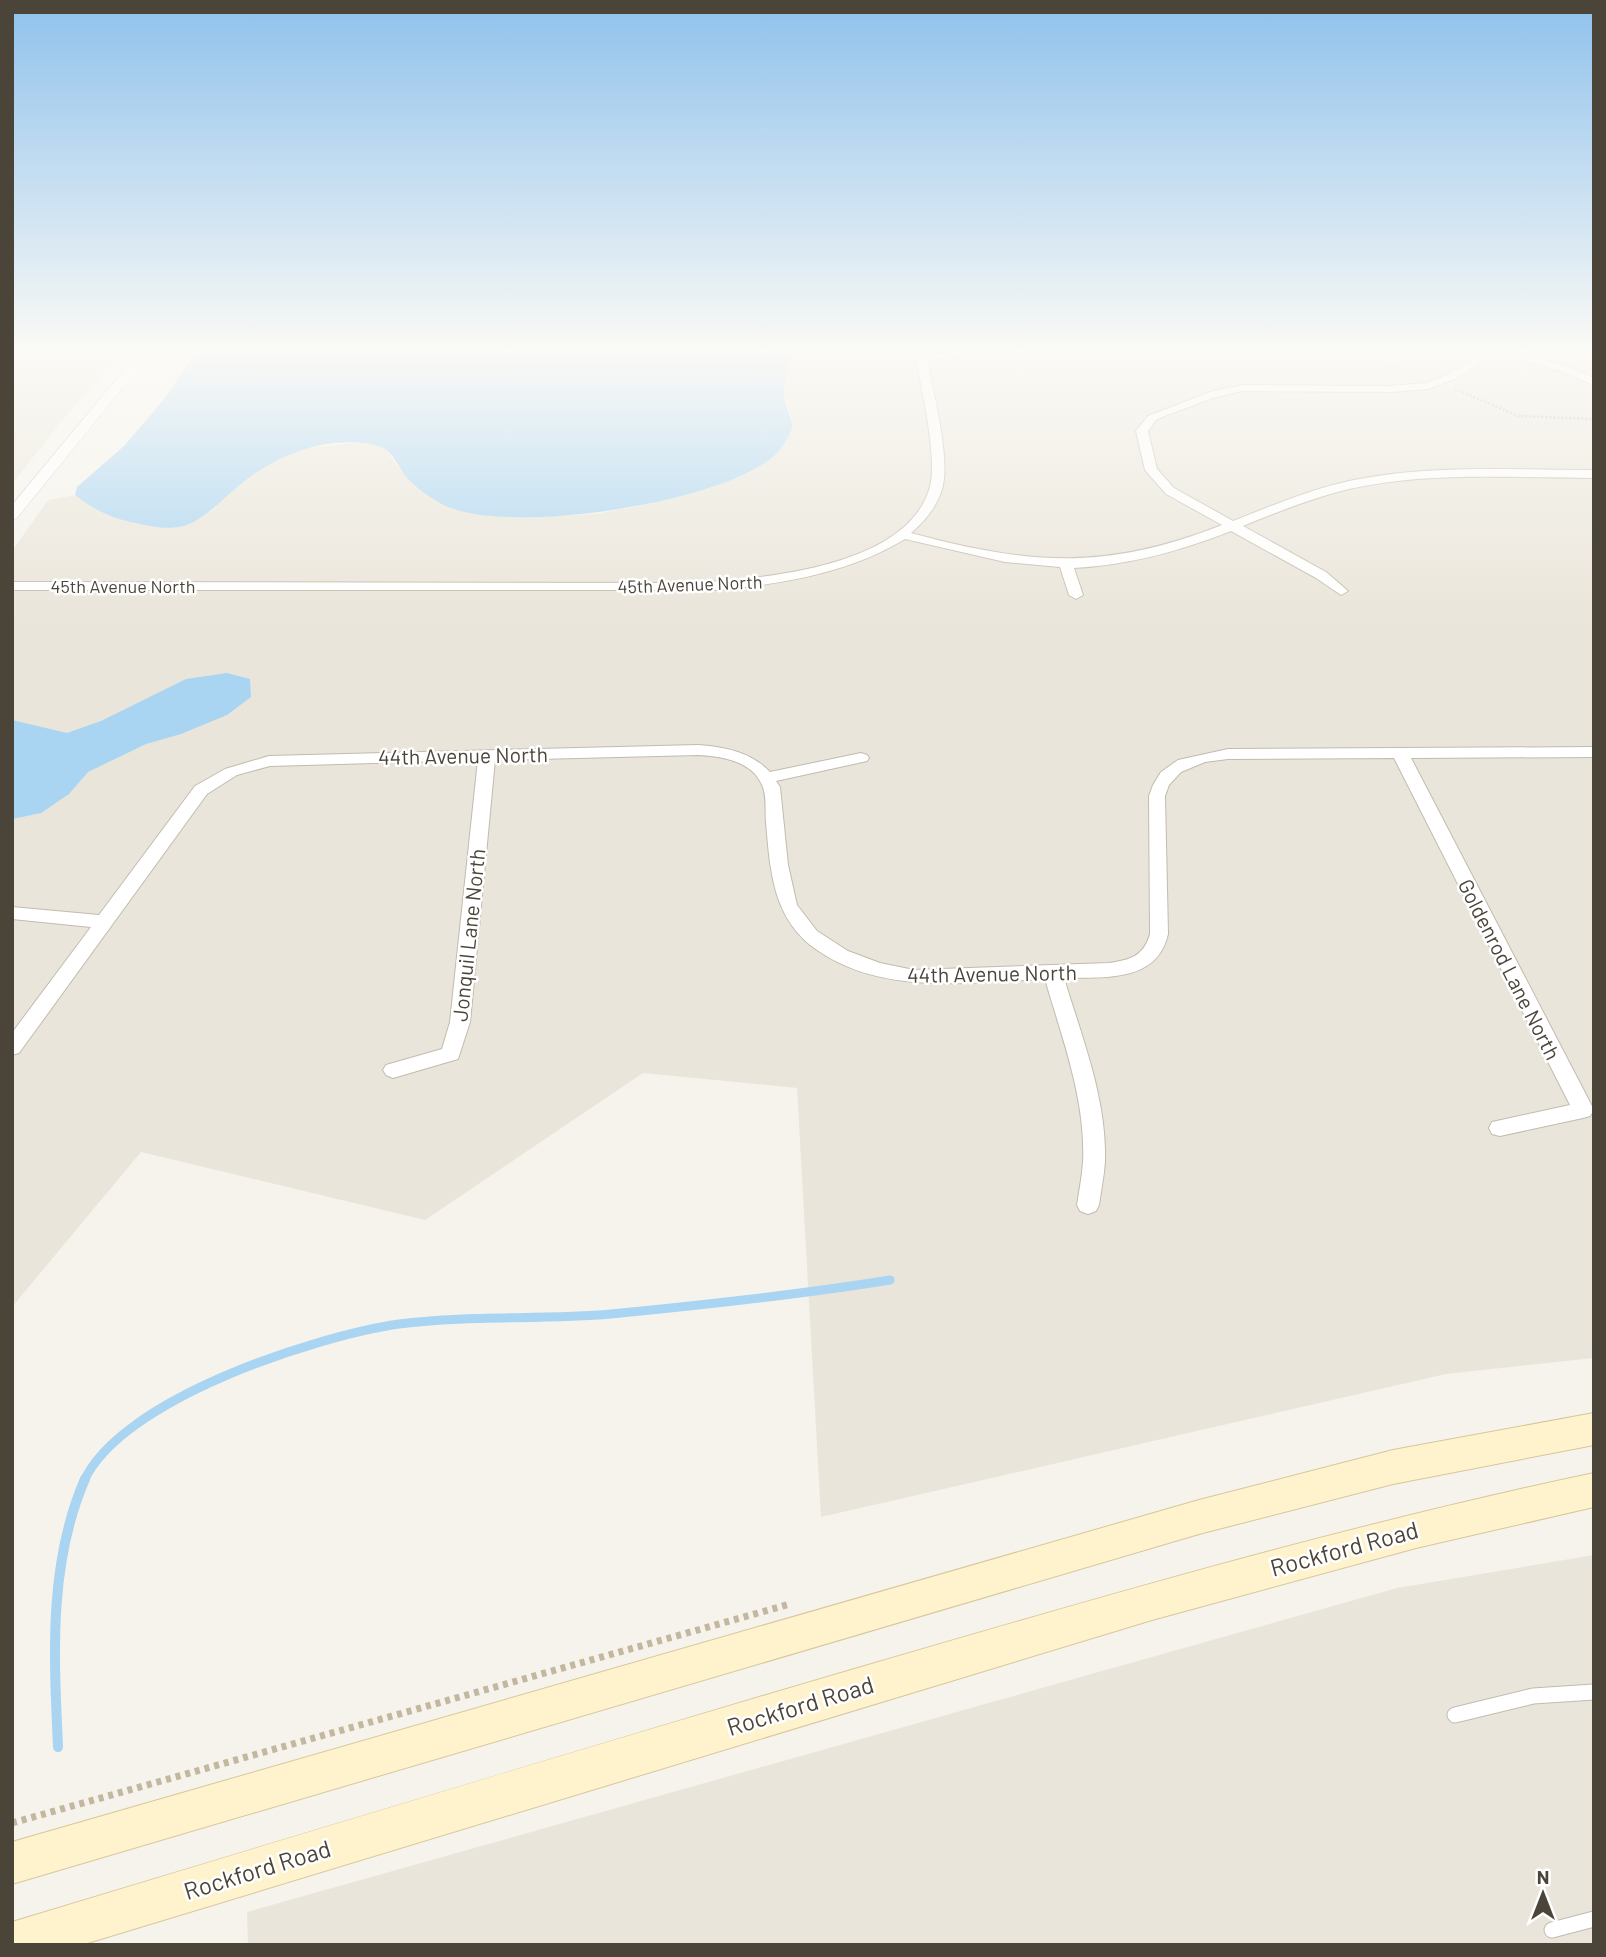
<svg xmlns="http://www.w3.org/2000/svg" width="1606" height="1957" viewBox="0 0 1606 1957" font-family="Barlow,sans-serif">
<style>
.residential{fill:#eae5da}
.water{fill:#a9d4f2}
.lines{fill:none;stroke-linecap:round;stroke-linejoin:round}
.stream-far1{stroke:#a9d4f2;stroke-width:9}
.stream{stroke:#a9d4f2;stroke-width:10}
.service-casing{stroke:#c2bbae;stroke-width:17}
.minor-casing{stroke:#c2bbae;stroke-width:2}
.tertiary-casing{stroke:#c2bbae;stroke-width:1}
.secondary-casing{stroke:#d6c79b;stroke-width:2}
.path-far1{stroke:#c4b79f;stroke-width:2.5;stroke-dasharray:2 2;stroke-linecap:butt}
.path{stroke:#c4b79f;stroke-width:7;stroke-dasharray:5 5;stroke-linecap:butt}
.service{stroke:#fff;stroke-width:15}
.minor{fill:#fff;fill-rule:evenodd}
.tertiary{fill:#fff;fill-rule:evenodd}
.secondary{fill:#fff3cd;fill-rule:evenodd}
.labels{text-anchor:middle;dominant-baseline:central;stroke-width:5;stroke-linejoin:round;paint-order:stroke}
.far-street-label{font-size:18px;fill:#4b4439;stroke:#fff}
.street-label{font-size:21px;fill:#4b4439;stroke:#fff}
.near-street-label{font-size:24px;fill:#4b4439;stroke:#fff}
</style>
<rect width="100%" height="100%" fill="#f6f3ec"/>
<g class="residential">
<path d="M12,352H122L63,419L12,484Z"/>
<path d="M798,352H1594V1358L1446,1374L821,1517L797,1088L643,1073L425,1220L141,1152L12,1307V551L48,500L75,495L91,507L210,512L237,487L268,465L300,449L364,442L384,448L407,478L538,516L595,514L649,504L741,476L793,425L782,384L786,370Z"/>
<path d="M1594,1555V1945H248L247,1912L1397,1588Z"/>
</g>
<g class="water">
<path d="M196,352H798C779,381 781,393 793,425C787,441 781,452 766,462C706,504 527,531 457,510C439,505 421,492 408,479C399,469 394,452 381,447C366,441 350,442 334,443C297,447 263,465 235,489C220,502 207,516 189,524C173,531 153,527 136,523C113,519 94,510 75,495L77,487L124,446L164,399Z"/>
<path d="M227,673L250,679L251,697L227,715L181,734L146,744L88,772L69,794L41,813L12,819V720L67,733L101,721L186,679Z"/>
</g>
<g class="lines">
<path class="stream-far1" d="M84,1481C121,1399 316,1336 399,1324C469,1315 541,1320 611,1314C704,1305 797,1295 890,1280"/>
<path class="stream" d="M58,1747C54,1657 48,1564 85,1479"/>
<g class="service-casing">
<g id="service">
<path d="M1455,1715L1533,1696L1594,1692"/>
<path d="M1552,1930L1594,1919"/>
</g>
</g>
<g class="minor-casing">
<g id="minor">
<path d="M942,352H995L990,355L927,360C933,391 951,460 942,489C937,507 925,521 911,533C1030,565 1106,571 1222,525L1166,494L1145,470L1136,431L1148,416L1210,392L1242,385L1391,386L1426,383L1449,374L1484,352H1515L1565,366L1594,378V385L1557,370L1497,353L1457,378L1428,389L1391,392L1242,391L1213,398L1167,415L1156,420L1148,431L1157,469L1174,488L1233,521C1271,506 1309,490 1349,481C1429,464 1513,470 1594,470V478C1513,478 1428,471 1349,489C1312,498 1277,512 1243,526L1326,572L1348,591L1341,595L1316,578L1231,531C1180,551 1130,565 1074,568L1083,595L1076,599L1069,595L1060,567L1005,562L905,539C849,573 785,583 721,590H12V582L692,583C761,579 904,568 929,490C939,461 921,389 916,357L921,354Z"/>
<path d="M698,745C725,747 751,752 770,772L861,753L867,755L869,758L867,761L776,781L780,787L788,865L797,905L817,931L848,951L880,963L914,970L1109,963C1130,960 1144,956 1150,934L1149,796L1153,785L1161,772L1178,760L1228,749L1594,747V757L1411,758L1594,1110L1590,1116L1583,1118L1500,1136L1492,1134L1489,1128L1492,1122L1570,1105L1394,758L1228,759L1205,762L1181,772L1169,785L1165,796L1168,934C1157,983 1104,977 1064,978C1082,1038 1107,1099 1105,1162C1104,1176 1101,1191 1099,1205L1096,1211L1088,1214L1080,1211L1077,1205C1079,1191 1082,1177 1083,1162C1086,1100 1062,1038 1045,979C969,982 883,996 817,950C773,920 770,871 766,822C765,811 767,795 762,785C752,761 721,756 698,755L495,760L470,1022L458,1059L393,1078L386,1075L383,1070L386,1065L442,1049L450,1022L478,760L270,766L237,775L207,794L19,1053L12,1055V1033L91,927L12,919V907L99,915L195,786L225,769L269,756Z"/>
</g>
</g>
<g class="tertiary-casing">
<path id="tertiary" d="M139,352H152L17,518L12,520V505Z"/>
</g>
<g class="secondary-casing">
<g id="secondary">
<path d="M1594,1413V1445L1393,1484L1199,1534L12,1884V1842L1199,1500L1393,1450Z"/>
<path d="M1594,1473V1507L1416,1548L1152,1620L81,1945H12V1922C292,1837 571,1752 851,1670C1097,1598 1343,1526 1594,1473Z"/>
</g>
</g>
<g class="path-far1">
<path d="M1345,352L1411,372"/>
<path d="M1455,389L1518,416L1594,419"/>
</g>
<path class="path" d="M12,1823L790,1604"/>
<use href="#service" class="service"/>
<use href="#minor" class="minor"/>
<use href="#tertiary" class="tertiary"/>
<use href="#secondary" class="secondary"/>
</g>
<linearGradient id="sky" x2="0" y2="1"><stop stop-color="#8fc1ec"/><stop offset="0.56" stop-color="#fbfaf6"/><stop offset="1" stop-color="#fbfaf6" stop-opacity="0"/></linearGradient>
<rect width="1606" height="626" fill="url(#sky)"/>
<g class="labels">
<g class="far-street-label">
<text transform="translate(690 584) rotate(-2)">45th Avenue North</text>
<text x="123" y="586">45th Avenue North</text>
</g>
<g class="street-label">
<text transform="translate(463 755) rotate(-1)">44th Avenue North</text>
<text transform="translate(468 935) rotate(-84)">Jonquil Lane North</text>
<text transform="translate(1510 969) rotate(63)">Goldenrod Lane North</text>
<text transform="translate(992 973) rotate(-1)">44th Avenue North</text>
</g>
<g class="near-street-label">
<text transform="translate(1344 1548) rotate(-15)">Rockford Road</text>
<text transform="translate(800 1705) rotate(-17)">Rockford Road</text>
<text transform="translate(257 1869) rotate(-17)">Rockford Road</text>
</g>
</g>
<rect width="1606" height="1957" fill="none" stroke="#4b4439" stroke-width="28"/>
<g transform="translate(1543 1894)" stroke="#ffffff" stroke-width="5" paint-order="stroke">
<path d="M0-5L12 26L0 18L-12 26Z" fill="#4b4439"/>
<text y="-10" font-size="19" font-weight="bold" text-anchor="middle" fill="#4b4439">N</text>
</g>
</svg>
